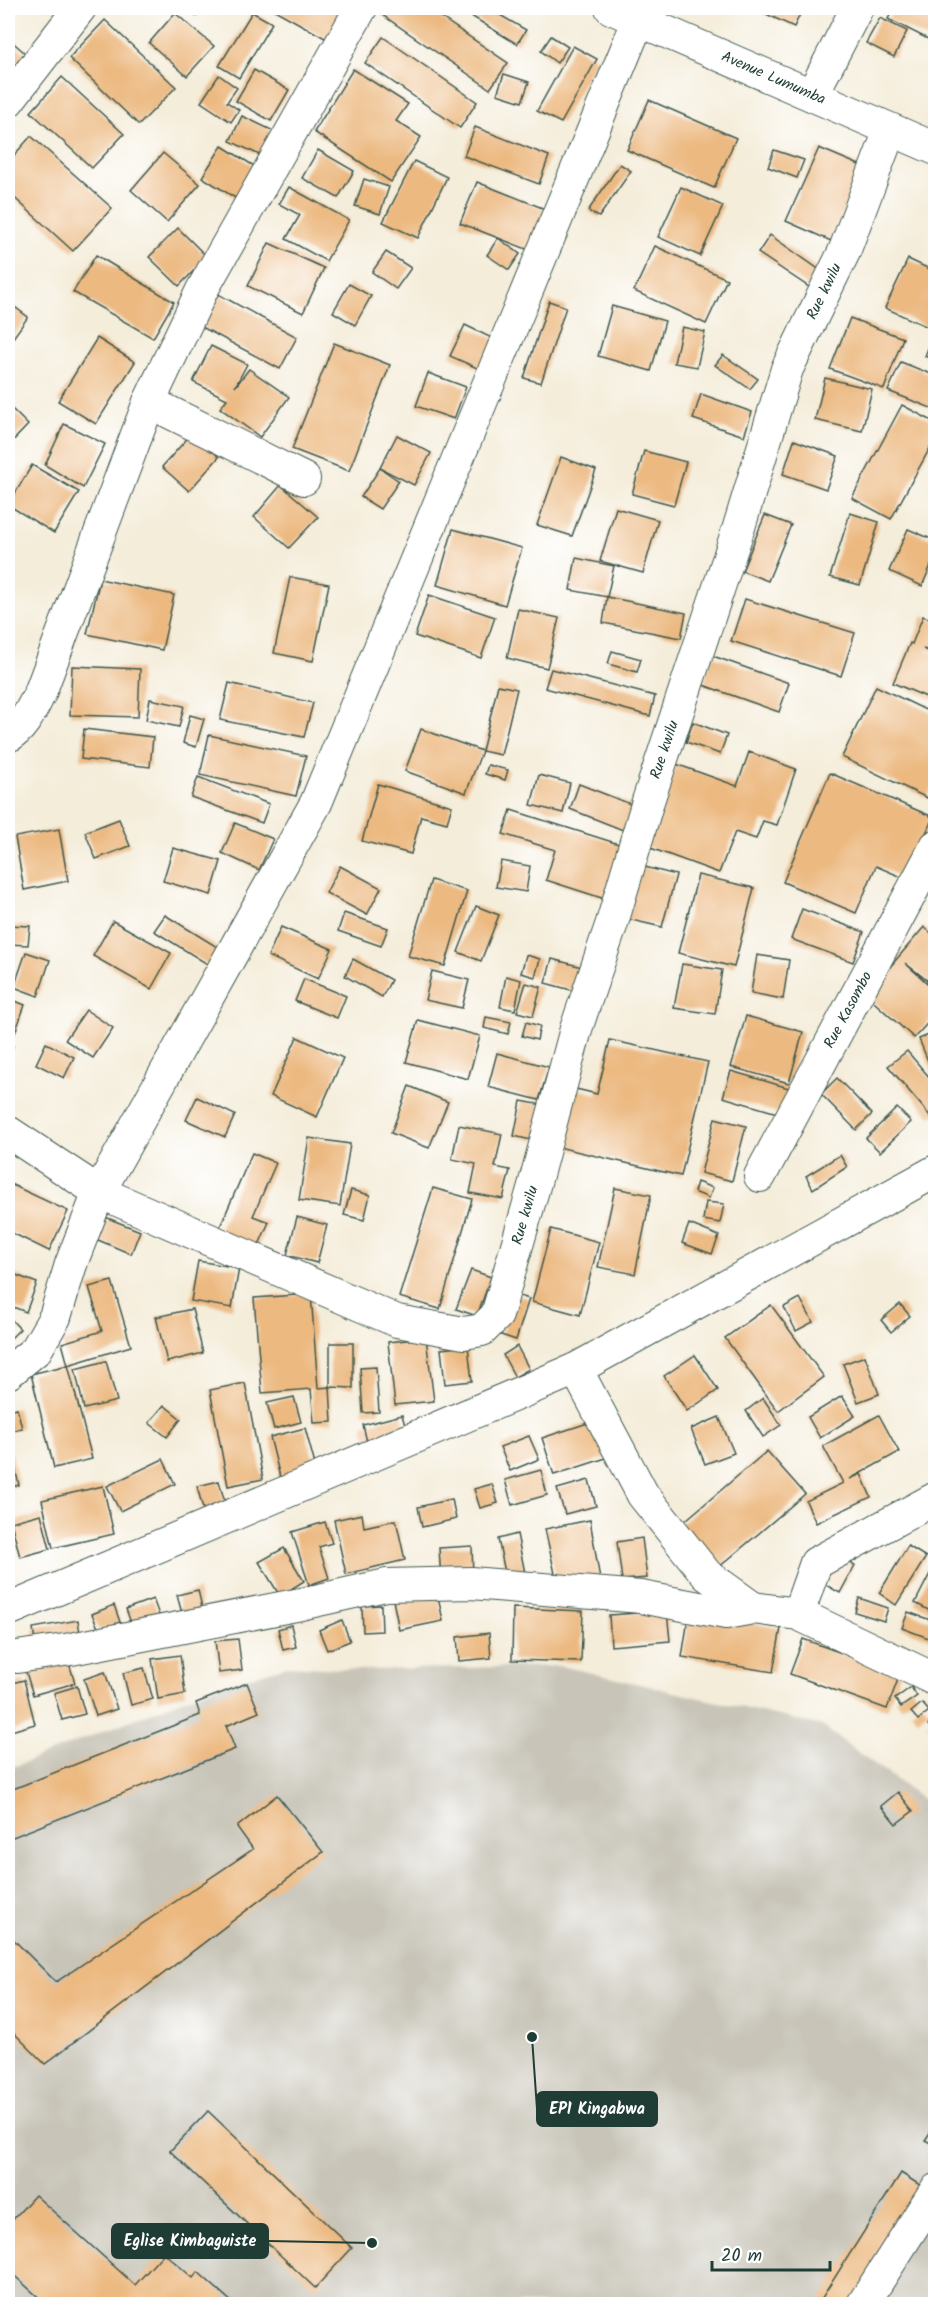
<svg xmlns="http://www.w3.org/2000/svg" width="943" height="2312" viewBox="0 0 943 2312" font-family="Kalam,sans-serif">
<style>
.industrial{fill:#c8c4b8}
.building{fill:#ecb981}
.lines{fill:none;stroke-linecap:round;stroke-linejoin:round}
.street-casing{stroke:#3f574d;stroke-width:34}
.street{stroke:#fff;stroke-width:32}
.labels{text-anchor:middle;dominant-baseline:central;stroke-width:5;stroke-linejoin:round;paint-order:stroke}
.street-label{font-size:15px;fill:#1f3d34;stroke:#fff}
.leader{fill:none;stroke:#1f3d34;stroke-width:2}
.callout-dot{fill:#1f3d34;stroke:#fff;stroke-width:2}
.callout{fill:#1f3d34;stroke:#1f3d34;stroke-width:2}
.callout-label{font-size:16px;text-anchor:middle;font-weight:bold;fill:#fff}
</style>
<rect width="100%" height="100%" fill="#fff"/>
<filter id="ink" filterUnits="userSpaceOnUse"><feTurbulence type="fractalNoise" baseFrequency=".0167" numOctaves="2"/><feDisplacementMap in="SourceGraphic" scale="12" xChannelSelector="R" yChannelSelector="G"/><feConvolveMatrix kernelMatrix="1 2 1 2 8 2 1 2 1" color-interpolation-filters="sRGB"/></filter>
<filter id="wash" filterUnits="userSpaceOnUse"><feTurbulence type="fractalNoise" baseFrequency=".008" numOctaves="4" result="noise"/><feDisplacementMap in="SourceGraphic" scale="24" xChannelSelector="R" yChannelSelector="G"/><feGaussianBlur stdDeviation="1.35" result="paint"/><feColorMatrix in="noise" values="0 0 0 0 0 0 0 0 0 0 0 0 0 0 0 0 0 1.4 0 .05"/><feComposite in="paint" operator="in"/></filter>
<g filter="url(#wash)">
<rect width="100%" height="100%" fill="#f4edda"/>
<path class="industrial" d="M287,1666L359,1670L561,1666L822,1726L935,1808V2304H8V1769L215,1687Z"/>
<g id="blocks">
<g class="building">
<path d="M183,8H202L197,16Z"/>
<path d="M271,8H352L332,42Z"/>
<path d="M385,8H427L508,63L490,89L381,14Z"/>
<path d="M458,8H488L526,30L517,44Z"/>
<path d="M753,8H803L794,27Z"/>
<path d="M894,8H926L936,13V43L888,19Z"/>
<path d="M252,12L272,23L239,78L219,66Z"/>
<path d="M175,13L214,46L187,76L149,43Z"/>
<path d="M880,18L907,31L894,57L866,43Z"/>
<path d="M105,20L176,87L139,125L69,58Z"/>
<path d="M551,36L568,47L557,63L541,51Z"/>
<path d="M383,37L477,102L460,128L365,63Z"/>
<path d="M8,38L25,53L8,74Z"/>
<path d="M573,46L597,59L561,123L537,111Z"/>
<path d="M353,69L408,104L396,121L421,137L391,182L314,132Z"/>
<path d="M254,70L289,90L271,121L236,101Z"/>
<path d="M504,74L529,82L522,102L497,94Z"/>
<path d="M219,75L237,88L227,102L239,110L231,122L201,102Z"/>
<path d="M62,77L124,134L92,168L31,112Z"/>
<path d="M649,100L736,138L714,188L627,150Z"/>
<path d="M242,116L278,133L266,158L230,141Z"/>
<path d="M475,127L549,156L539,184L464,156Z"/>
<path d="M31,136L112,208L73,251L8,192V162Z"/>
<path d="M222,146L259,169L240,201L202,177Z"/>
<path d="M819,148L864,167L831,241L786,221Z"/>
<path d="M318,150L354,171L338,198L302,178Z"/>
<path d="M774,150L804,160L797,178L768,167Z"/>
<path d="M163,153L200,184L167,222L131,190Z"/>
<path d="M414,161L447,177L418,238L383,222Z"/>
<path d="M620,164L631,171L599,217L588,211Z"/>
<path d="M364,179L389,187L380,214L355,206Z"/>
<path d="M477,182L550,211L534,252L460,223Z"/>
<path d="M289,187L349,220L326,261L286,239L300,215L279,204Z"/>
<path d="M681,187L723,206L700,256L658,237Z"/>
<path d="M178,228L207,257L179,286L149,257Z"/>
<path d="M770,235L824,273L812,289L758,253Z"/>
<path d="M498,238L520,254L509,270L487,255Z"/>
<path d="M269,243L324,268L303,313L248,286Z"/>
<path d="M655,246L727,279L706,324L634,291Z"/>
<path d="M386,252L411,268L396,289L372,272Z"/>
<path d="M96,255L174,302L153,338L73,292Z"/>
<path d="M908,259L936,272V315L930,328L885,308Z"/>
<path d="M349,284L371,296L355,325L333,312Z"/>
<path d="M218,294L297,337L280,369L200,326Z"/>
<path d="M549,301L566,307L541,383L524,378Z"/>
<path d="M8,302L28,317L8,345Z"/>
<path d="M612,306L665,321L651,371L598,356Z"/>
<path d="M850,318L903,338L884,389L830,369Z"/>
<path d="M465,325L500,342L486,372L450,356Z"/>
<path d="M682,327L705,332L697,367L674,363Z"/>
<path d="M935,330H936V361L925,356Z"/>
<path d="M97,338L135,362L96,424L58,401Z"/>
<path d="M334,343L390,365L349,471L292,449Z"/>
<path d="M211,346L247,364L235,387L249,369L289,397L260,437L220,408L227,399L193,382Z"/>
<path d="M723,355L758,379L750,389L715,365Z"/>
<path d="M901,362L936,376V410L888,391Z"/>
<path d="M428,373L466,387L454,419L416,406Z"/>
<path d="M825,378L872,389L862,431L815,420Z"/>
<path d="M701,394L752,412L744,436L693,419Z"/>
<path d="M902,405L936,423V437L891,519L852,498Z"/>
<path d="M12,409L28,425L8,446V414Z"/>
<path d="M64,424L105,444L83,488L45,465Z"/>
<path d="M192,433L219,457L189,491L162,467Z"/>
<path d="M397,435L431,453L414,485L380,468Z"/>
<path d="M794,440L838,456L826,489L783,474Z"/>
<path d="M644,451L686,462L674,505L632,494Z"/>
<path d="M561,457L596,470L572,536L537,525Z"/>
<path d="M32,465L79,492L54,533L8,505Z"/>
<path d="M380,468L399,481L380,509L361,497Z"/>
<path d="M281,485L318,517L289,548L254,517Z"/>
<path d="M616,508L658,520L643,573L600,561Z"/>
<path d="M850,513L879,522L860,585L830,577Z"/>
<path d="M765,515L791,525L768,581L742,571Z"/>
<path d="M453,529L522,548L505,605L437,585Z"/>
<path d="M908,529L936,541V554L922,586L889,571Z"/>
<path d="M576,558L614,566L607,597L570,590Z"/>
<path d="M290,577L329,584L313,661L274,653Z"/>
<path d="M100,579L174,595L162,650L87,634Z"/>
<path d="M429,595L495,617L481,658L415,636Z"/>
<path d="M607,597L686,613L681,638L603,623Z"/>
<path d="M745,599L855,633L841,676L731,641Z"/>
<path d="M518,609L559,618L547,668L507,658Z"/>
<path d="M923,616L936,621V653L923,649L936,655V701L893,683L910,643L912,644Z"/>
<path d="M612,651L641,659L637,672L608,664Z"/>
<path d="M713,656L789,683L779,712L703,685Z"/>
<path d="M72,666L140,669L138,717L70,715Z"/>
<path d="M551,669L655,696L650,716L545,688Z"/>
<path d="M229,683L313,703L304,737L220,720Z"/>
<path d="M498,685L517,689L501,755L482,751Z"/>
<path d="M876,686L936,715V780L927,798L842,757Z"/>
<path d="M150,699L184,706L179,727L146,720Z"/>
<path d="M190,715L204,719L196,747L183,743Z"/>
<path d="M693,722L727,735L720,754L686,742Z"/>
<path d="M84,729L153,737L150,767L81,759Z"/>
<path d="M421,729L482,751L466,793L405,771Z"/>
<path d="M209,735L306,756L296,796L200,775Z"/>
<path d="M749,752L796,769L777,825L763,821L756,839L735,832L719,873L645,846L676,764L737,786Z"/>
<path d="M488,765L508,770L505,780L485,774Z"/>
<path d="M830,773L933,817L906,879L876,866L856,913L783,882Z"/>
<path d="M539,775L570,783L563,813L531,805Z"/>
<path d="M198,777L269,804L262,823L191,797Z"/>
<path d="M378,784L452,806L447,823L421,816L411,854L362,841Z"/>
<path d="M579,784L638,807L628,832L570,809Z"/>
<path d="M511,810L625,846L608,900L546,880L555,850L503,834Z"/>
<path d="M119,819L130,846L96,859L85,832Z"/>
<path d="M235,823L273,839L259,870L222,853Z"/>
<path d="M59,829L68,881L24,890L15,837Z"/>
<path d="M173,848L221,861L211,895L163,881Z"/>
<path d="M501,861L530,866L526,892L496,887Z"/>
<path d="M340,866L381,888L367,915L326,893Z"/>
<path d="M641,866L676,875L662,927L627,919Z"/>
<path d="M698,875L754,888L734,967L678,953Z"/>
<path d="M431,880L467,891L445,966L408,956Z"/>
<path d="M476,906L499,915L481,961L458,952Z"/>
<path d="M802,909L864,932L853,962L791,939Z"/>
<path d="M344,913L388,928L381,946L338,931Z"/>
<path d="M165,915L222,950L212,967L154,931Z"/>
<path d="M113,921L171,953L151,989L93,956Z"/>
<path d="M8,925L30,926L28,945L8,944Z"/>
<path d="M281,927L332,949L318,979L268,956Z"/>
<path d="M924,927L936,937V987L905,963L936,991V1014L914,1038L866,995Z"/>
<path d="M26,952L50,960L38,996L14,987Z"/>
<path d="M526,955L540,959L535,977L521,973Z"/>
<path d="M757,955L789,960L783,999L751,993Z"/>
<path d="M353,959L391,980L382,997L345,976Z"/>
<path d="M552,959L582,967L575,991L545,983Z"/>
<path d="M682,964L722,970L715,1014L674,1008Z"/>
<path d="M432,971L469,980L462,1008L425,1000Z"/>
<path d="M506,976L521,980L515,1010L500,1007Z"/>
<path d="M304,979L346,996L337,1018L295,1001Z"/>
<path d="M526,983L541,987L533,1016L517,1012Z"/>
<path d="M8,998L25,1005L15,1033L8,1030Z"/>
<path d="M86,1010L113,1028L93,1058L65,1040Z"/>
<path d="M746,1016L803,1032L789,1083L731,1067Z"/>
<path d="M486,1017L511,1022L508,1034L484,1028Z"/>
<path d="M418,1020L480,1036L468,1079L406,1062Z"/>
<path d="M526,1022L540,1026L537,1040L522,1036Z"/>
<path d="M936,1032V1078H935L919,1039Z"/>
<path d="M297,1037L343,1058L317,1117L271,1096Z"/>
<path d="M610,1040L708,1062L681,1176L558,1147L572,1088L597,1094Z"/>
<path d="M46,1043L74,1057L64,1078L36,1064Z"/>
<path d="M8,1045L13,1046L8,1063Z"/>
<path d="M907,1051L936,1085V1114L931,1117L888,1066Z"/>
<path d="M497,1053L549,1067L539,1100L488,1087Z"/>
<path d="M731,1071L792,1089L784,1115L723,1097Z"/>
<path d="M837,1078L872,1114L856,1130L821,1094Z"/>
<path d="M409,1086L448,1102L429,1148L391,1133Z"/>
<path d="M197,1097L235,1115L225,1137L186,1120Z"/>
<path d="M521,1101L543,1105L535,1141L514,1136Z"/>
<path d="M897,1108L911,1122L880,1152L866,1138Z"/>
<path d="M715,1118L746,1126L732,1181L701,1173Z"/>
<path d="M459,1125L502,1134L495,1167L510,1170L503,1199L470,1193L476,1164L452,1159Z"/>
<path d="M309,1138L350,1144L340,1206L299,1200Z"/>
<path d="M252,1153L276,1163L253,1216L269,1222L255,1254L216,1236Z"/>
<path d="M840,1155L847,1167L813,1189L806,1176Z"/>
<path d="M697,1182L713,1188L709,1198L694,1192Z"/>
<path d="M8,1183L68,1211L49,1251L8,1231Z"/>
<path d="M433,1188L472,1199L440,1309L399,1297Z"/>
<path d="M615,1188L651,1195L635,1274L598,1267Z"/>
<path d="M351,1190L370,1195L364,1220L344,1215Z"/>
<path d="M706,1202L724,1204L720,1223L703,1220Z"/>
<path d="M100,1215L140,1231L131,1254L91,1237Z"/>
<path d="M297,1217L327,1225L317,1263L287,1255Z"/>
<path d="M689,1224L719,1236L712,1254L682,1243Z"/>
<path d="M551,1229L599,1242L580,1315L532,1302Z"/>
<path d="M198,1261L239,1268L232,1308L191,1301Z"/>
<path d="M471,1270L491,1277L477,1316L456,1309Z"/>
<path d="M8,1272L37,1283L26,1312L8,1305Z"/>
<path d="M112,1281L131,1346L68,1365L62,1343L102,1331L89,1287Z"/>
<path d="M311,1294L318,1388L330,1387V1343H353V1388L330,1387L332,1422L314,1423L311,1389L262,1393L254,1298Z"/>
<path d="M514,1294L529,1299L516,1340L501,1335Z"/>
<path d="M800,1298L813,1322L796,1331L784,1307Z"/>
<path d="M900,1304L910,1316L891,1332L881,1320Z"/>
<path d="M771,1305L824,1377L778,1411L725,1338Z"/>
<path d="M192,1309L203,1353L167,1362L156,1317Z"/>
<path d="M8,1316L20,1329L8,1341Z"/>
<path d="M426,1338L434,1401L395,1405L388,1342Z"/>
<path d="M468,1346L472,1381L445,1384L441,1349Z"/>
<path d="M517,1346L529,1369L515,1377L503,1355Z"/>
<path d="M695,1355L718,1390L687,1411L664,1376Z"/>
<path d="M865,1356L879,1394L858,1402L843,1364Z"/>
<path d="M106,1361L117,1401L84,1409L75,1369Z"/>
<path d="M68,1365L92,1459L54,1468L31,1374Z"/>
<path d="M376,1367L379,1412L363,1413L360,1368Z"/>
<path d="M245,1383L263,1479L228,1486L210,1390Z"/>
<path d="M842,1396L855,1416L820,1438L808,1417Z"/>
<path d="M294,1397L301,1422L274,1429L267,1403Z"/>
<path d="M763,1398L781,1425L763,1437L746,1411Z"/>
<path d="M164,1405L181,1419L167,1437L149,1423Z"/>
<path d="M17,1408L22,1428L8,1432V1410Z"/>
<path d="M402,1415L407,1432L367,1442L363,1425Z"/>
<path d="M879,1415L899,1452L850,1479L861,1474L871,1497L816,1523L806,1501L843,1483L823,1446Z"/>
<path d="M719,1417L734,1453L705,1464L691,1429Z"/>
<path d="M597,1420L609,1457L554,1475L542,1438Z"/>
<path d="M305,1428L317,1472L281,1481L270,1437Z"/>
<path d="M529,1436L539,1459L510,1471L500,1447Z"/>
<path d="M11,1451L19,1485L8,1488V1452Z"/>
<path d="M767,1451L805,1494L718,1568L680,1525Z"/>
<path d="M163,1459L175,1484L120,1511L107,1486Z"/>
<path d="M541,1470L547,1495L512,1505L505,1480Z"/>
<path d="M589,1480L596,1506L565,1514L557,1489Z"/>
<path d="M219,1481L227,1510L205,1517L197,1486Z"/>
<path d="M492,1484L498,1503L480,1508L474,1489Z"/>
<path d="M103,1486L114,1534L53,1548L42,1500Z"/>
<path d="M452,1499L456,1519L422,1527L418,1507Z"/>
<path d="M41,1514L50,1549L20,1557L11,1522Z"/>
<path d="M362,1514L364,1527L396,1520L405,1560L346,1574L334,1520Z"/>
<path d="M590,1520L601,1585L558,1587L545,1529Z"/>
<path d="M325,1522L332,1543L319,1547L329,1578L309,1585L292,1532Z"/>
<path d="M517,1534L525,1573L506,1577L498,1539Z"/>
<path d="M642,1538L647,1578L622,1580L617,1542Z"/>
<path d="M472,1546L473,1577L441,1579L439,1548Z"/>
<path d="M908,1546L926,1557L896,1605L879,1593Z"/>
<path d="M284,1548L304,1581L280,1596L259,1562Z"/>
<path d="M838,1557L855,1565L840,1593L824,1584Z"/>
<path d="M936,1562V1614L915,1603Z"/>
<path d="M198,1590L204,1616L184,1621L177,1595Z"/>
<path d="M437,1591L443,1621L399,1630L393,1600Z"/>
<path d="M859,1598L888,1608L884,1621L855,1612Z"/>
<path d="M153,1599L161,1620L134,1631L126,1609Z"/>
<path d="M114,1605L120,1622L99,1630L92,1614Z"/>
<path d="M381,1605L382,1631L363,1632L362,1606Z"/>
<path d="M513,1608L583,1611L581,1662L512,1660Z"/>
<path d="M667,1611L670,1641L611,1646L609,1615Z"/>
<path d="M908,1612L936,1622L931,1639L902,1628Z"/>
<path d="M689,1613L781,1628L773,1672L682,1657Z"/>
<path d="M78,1620L81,1640L36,1648L33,1628Z"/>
<path d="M342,1620L350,1641L327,1650L319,1630Z"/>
<path d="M291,1625L296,1647L283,1650L278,1629Z"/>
<path d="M489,1633L491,1658L459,1661L457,1637Z"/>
<path d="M238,1639L242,1670L219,1673L215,1641Z"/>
<path d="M803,1639L900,1674L887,1709L790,1674Z"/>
<path d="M180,1655L185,1694L158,1699L152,1659Z"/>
<path d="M67,1656L75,1683L33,1695L25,1669Z"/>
<path d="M144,1668L153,1699L131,1705L123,1673Z"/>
<path d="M105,1672L117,1709L96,1716L84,1679Z"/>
<path d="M24,1680L35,1724L8,1732V1684Z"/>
<path d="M247,1683L259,1712L226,1726L235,1749L8,1839V1791L200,1715L196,1703Z"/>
<path d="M77,1686L85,1714L62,1720L54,1693Z"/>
<path d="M911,1687L917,1696L901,1707L895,1699Z"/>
<path d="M922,1703L929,1711L918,1720L911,1712Z"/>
<path d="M936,1716V1731L928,1725Z"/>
<path d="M898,1792L913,1811L896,1824L881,1806Z"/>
<path d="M277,1795L323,1852L45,2064L8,2027V1934L56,1982L253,1849L237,1827Z"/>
<path d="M208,2111L352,2248L315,2288L170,2151Z"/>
<path d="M936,2124V2146L925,2140Z"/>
<path d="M901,2173L929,2191L858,2304H818Z"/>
<path d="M35,2195L135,2285L164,2253L193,2278L198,2272L234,2304H46L8,2270V2225Z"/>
</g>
</g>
</g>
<g filter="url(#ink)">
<use href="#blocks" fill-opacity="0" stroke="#3f574d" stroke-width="1.5"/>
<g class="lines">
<g class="street-casing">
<g id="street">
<path id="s1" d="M611,8L936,149"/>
<path d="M812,95L857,8"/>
<path d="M8,101L80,8"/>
<path d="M149,402L304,479"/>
<path d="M8,736C23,730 33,706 40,693L149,402L202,290L361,8"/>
<path id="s2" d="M8,1132L99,1192L397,1321L464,1333L482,1330L497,1315L534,1186L576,1029L612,923L648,801L739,527L787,369L844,252L890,130"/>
<path id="s3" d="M760,1176L936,846"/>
<path d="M576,1369L643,1495L707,1575L753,1608"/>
<path d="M8,1373L36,1350L55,1317L71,1264L99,1192L316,803L638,21"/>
<path d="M8,1610L576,1369L936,1171"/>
<path d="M798,1614L816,1563L936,1498"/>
<path d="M17,1657L71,1649L301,1604L386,1585L471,1583L641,1597L726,1613L753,1608L798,1614L936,1680"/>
<path d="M863,2304L936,2190"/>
</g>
</g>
<use href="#street" class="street"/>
</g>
</g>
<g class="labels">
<g class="street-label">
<text stroke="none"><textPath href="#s1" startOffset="177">Avenue Lumumba</textPath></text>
<text stroke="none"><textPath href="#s2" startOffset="1617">Rue kwilu</textPath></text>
<text stroke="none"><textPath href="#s2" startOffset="1131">Rue kwilu</textPath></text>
<text stroke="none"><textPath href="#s3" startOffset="188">Rue Kasombo</textPath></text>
<text stroke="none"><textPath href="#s2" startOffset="645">Rue kwilu</textPath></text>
</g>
</g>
<path class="leader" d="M532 2037L537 2109M372 2243L268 2241"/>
<g class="callout-dot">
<circle cx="532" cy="2037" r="6"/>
<circle cx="372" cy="2243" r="6"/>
</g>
<g class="callout">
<rect x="537" y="2092" width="120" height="34" rx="6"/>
<rect x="112" y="2224" width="156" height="34" rx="6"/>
</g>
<g class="callout-label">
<text x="597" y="2114">EP1 Kingabwa</text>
<text x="190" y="2246">Eglise Kimbaguiste</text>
</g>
<rect width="943" height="2312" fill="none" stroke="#fff" stroke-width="30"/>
<path d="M712 2261v9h118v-9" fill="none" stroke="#1f3d34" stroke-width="3"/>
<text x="721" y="2261" font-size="18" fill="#1f3d34" stroke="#ffffff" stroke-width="4.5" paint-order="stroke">20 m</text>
</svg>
